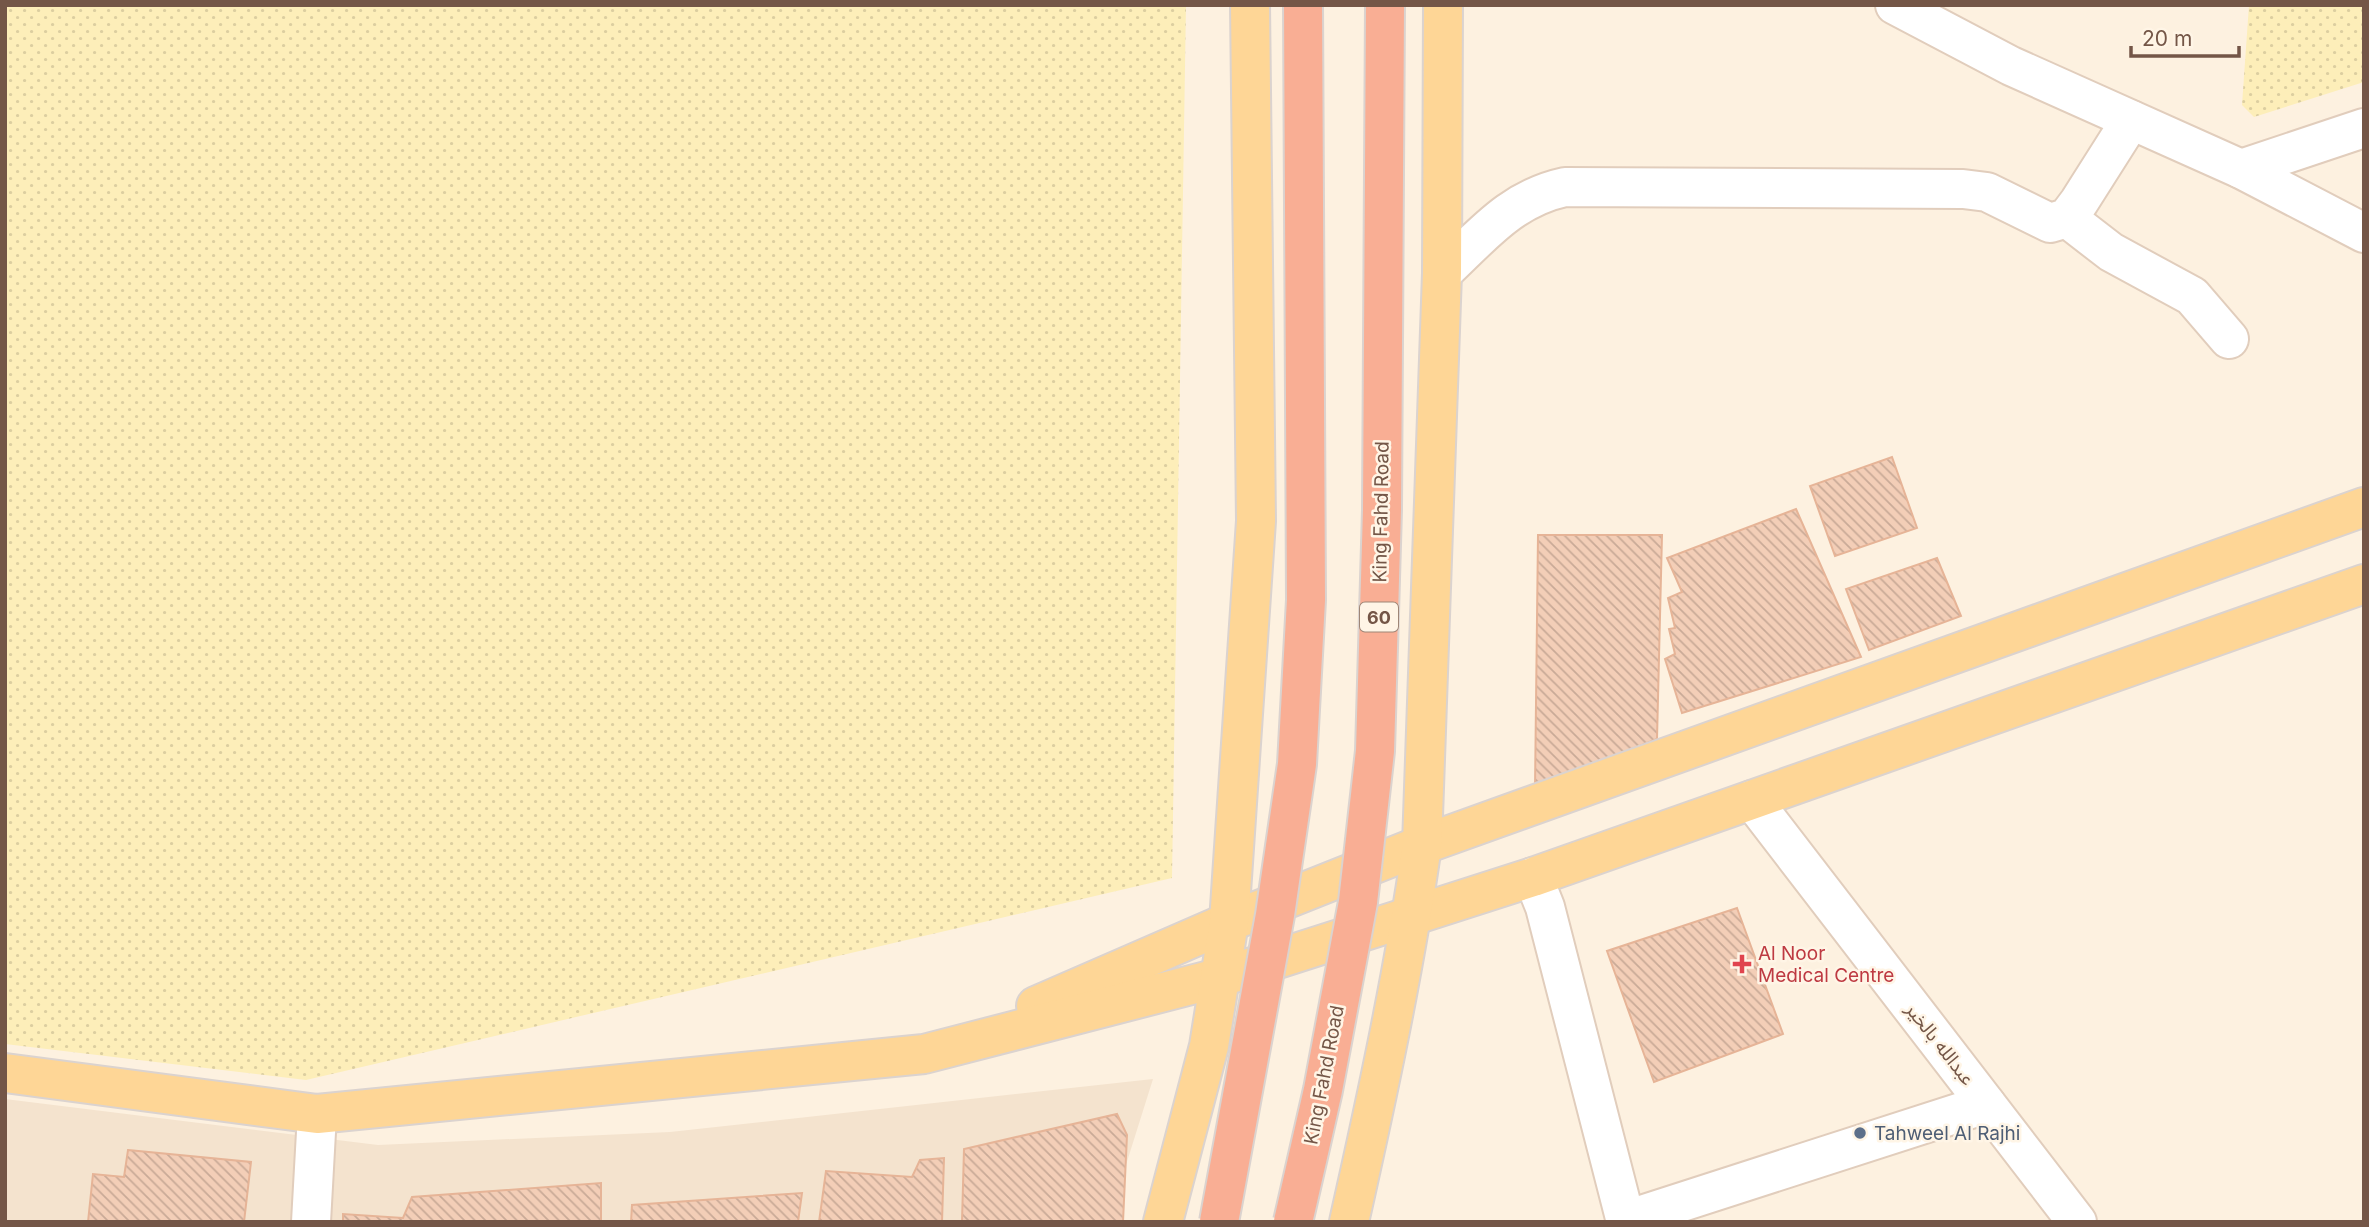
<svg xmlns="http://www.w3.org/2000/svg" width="2369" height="1227" viewBox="0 0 2369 1227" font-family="Inter,'Noto Sans Arabic',sans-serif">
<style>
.residential{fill:#f4e3ce}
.sand{fill:url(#sand-dots)}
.building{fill:url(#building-back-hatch);stroke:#e6b497;stroke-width:2}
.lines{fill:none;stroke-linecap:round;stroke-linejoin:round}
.minor-casing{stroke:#e1cdbc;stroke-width:42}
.major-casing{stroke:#dbd3cf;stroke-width:42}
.minor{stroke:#fff;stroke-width:38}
.major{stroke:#fed696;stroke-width:38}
.highway-bridge-casing{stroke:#dbd3cf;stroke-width:42;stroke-linecap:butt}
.highway-bridge{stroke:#f9ae94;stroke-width:38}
.health-dot{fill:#e0444e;stroke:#fff5e6;stroke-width:2.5}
.service-dot{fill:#5c6f8a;stroke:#fff5e6;stroke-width:2.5}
.labels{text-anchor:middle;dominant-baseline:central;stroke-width:5;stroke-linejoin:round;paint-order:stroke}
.shield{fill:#fff5e6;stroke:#9e8677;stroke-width:2}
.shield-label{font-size:18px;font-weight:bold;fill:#745647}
.street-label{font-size:19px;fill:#745647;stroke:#fff5e6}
.health-label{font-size:19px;fill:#be3a42;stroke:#fff5e6;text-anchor:start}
.service-label{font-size:19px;fill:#4e5e75;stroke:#fff5e6;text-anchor:start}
</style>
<defs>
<pattern id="sand-dots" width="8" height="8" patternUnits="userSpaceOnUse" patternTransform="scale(1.75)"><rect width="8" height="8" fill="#fdeeb9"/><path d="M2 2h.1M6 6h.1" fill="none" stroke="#dccea0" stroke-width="1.8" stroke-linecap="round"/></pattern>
<pattern id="building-back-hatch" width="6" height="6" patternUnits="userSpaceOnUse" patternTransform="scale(1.75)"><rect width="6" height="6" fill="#f3ceb7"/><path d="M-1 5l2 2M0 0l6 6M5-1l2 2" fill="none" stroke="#c9aa97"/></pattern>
</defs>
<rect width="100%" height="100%" fill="#fdf1e0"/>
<path class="residential" d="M1153,1079L1108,1222H5V1099L378,1145L670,1132Z"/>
<g class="sand">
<path d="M5,5H1186L1172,878L306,1080L5,1044Z"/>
<path d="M2249,5H2364V82L2254,117L2242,105Z"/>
</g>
<g class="building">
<path d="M1892,457L1917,528L1835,556L1810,486Z"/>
<path d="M1796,509L1861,657L1682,713L1665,659L1675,654L1669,629L1675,628L1668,598L1682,592L1667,558Z"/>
<path d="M1538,535H1662L1657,739L1535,788Z"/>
<path d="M1937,558L1961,616L1869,650L1846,589Z"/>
<path d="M1737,908L1783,1034L1654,1082L1607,951Z"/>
<path d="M1117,1114L1127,1135L1123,1222H962L964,1149Z"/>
<path d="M128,1150L251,1162L244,1222H88L93,1174L124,1177Z"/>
<path d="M944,1158L942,1222H819L826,1171L912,1177L920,1160Z"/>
<path d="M601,1183V1222H343V1214L403,1218L412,1197Z"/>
<path d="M802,1193L798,1222H631L632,1205Z"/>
</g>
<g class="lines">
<g class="minor-casing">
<g id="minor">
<path d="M1895,5L2011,66L2241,169L2364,233"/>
<path d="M2241,169L2364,128"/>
<path d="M2067,218L2111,252L2192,296L2229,339"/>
<path d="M1442,273C1482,236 1510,199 1565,187L1963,189L1987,192L2050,223L2067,218L2079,202L2131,120"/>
<path d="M1752,800L2077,1222"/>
<path d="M1533,877L1545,907L1626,1222"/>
<path d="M1626,1220L1986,1104"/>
<path d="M311,1222L317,1114"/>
</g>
</g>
<g class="major-casing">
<g id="major">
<path d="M1036,1006L1229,922L1422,845L2364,507"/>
<path d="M5,1073L317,1114L924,1054L1218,978L1533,877L2364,584"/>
<path d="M1163,1222L1209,1046L1229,922L1256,521L1250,5"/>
<path d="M1349,1222C1377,1097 1404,972 1422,845L1442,273L1443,5"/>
</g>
</g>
<use href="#minor" class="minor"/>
<use href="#major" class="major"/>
<g class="highway-bridge-casing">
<g id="highway-bridge">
<path d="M1219,1222L1275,915L1297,764L1306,600L1303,5"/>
<path d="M1293,1222L1323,1090L1358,902L1375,751L1382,510L1385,5"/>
</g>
</g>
<use href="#highway-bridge" class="highway-bridge"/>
</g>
<path class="health-dot" d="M1738.5 953.5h7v7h7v7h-7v7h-7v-7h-7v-7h7z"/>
<circle class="service-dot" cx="1860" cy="1133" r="7"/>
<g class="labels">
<rect class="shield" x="1360" y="602.5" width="38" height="29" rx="5"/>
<g class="shield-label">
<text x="1379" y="617">60</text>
</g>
<g class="street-label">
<text transform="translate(1381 512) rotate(-89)">King Fahd Road</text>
<text transform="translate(1940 1044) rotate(52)">عبدالله بالخير</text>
<text transform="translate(1324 1075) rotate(-79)">King Fahd Road</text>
</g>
<g class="health-label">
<text x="1758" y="953">Al Noor<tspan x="1758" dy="22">Medical Centre</tspan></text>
</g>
<g class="service-label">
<text x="1874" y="1133">Tahweel Al Rajhi</text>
</g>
</g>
<rect width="2369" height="1227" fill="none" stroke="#745647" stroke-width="14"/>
<path d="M2131 46v10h108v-10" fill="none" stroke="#745647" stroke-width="3.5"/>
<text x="2142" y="46" font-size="21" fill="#745647" stroke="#fff5e6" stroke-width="5" paint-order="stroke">20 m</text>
</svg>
